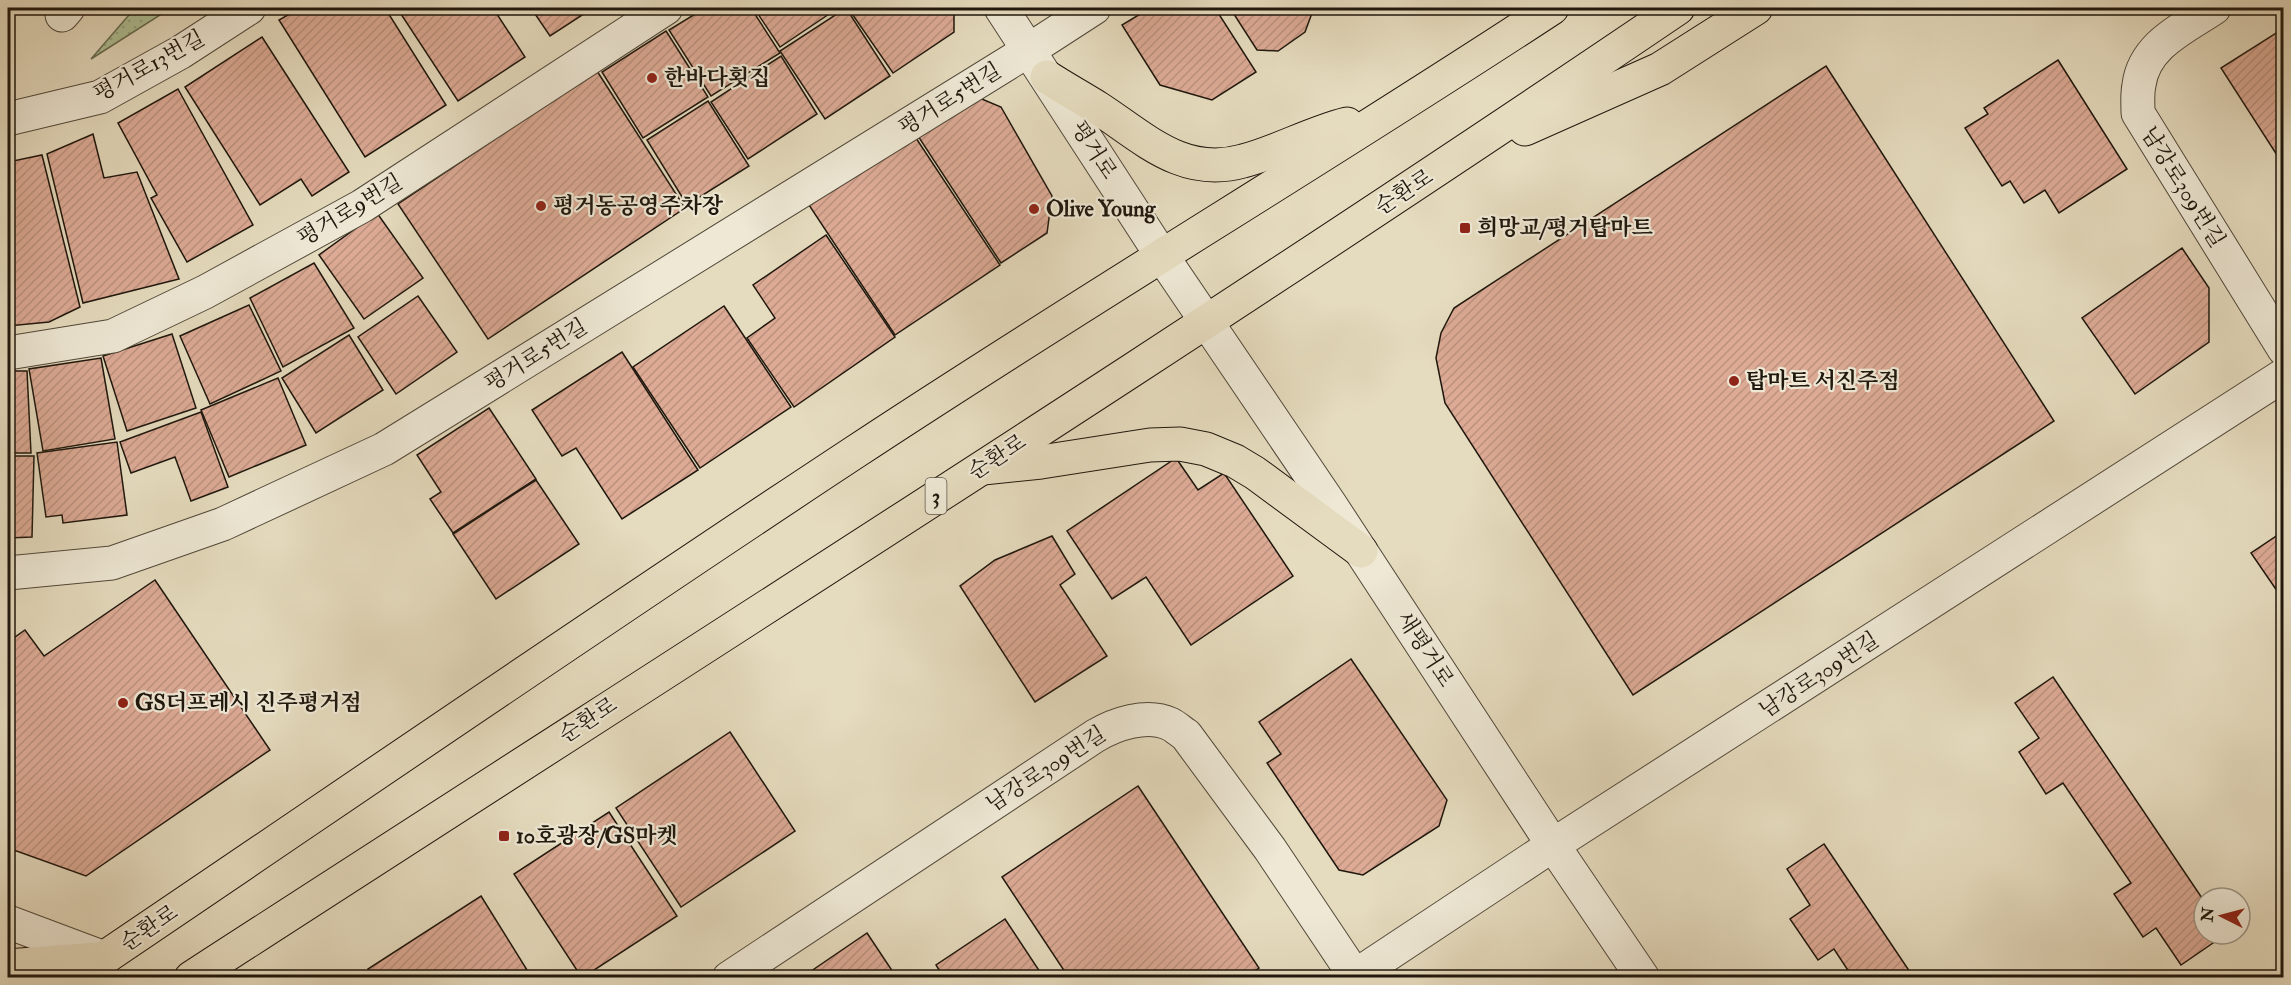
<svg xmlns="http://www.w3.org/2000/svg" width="2291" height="985" viewBox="0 0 2291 985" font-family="'IM FELL Double Pica','Noto Serif KR',serif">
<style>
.park{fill:url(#park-dots);stroke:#676c52;stroke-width:1.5}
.building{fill:url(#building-hatch);stroke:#1f170d;stroke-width:1.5}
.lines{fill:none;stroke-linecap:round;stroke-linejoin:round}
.minor-casing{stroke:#504839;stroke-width:35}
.major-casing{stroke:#1f170d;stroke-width:35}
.minor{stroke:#eee8d5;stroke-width:33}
.major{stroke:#e5dbbe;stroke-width:33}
.poi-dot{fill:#8f2418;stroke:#eee8d5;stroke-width:2}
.labels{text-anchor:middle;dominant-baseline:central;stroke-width:4.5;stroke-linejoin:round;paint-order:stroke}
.shield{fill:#eee8d5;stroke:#5d5649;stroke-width:1.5}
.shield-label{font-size:21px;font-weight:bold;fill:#1f170d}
.street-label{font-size:22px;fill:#1f170d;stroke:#eee8d5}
.poi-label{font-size:22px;font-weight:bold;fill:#1f170d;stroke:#eee8d5;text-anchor:start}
</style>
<defs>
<pattern id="park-dots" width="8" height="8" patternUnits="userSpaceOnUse" patternTransform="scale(1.5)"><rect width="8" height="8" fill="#afc196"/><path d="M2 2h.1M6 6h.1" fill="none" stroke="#96a580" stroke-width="1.8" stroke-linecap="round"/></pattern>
<pattern id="building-hatch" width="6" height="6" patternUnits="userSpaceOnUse" patternTransform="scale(1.5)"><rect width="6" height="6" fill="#dcaa95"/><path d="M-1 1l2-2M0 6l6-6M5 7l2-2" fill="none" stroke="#bc927f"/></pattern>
</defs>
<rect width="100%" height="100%" fill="#e5dbbe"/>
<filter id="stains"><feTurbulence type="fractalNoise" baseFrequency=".00333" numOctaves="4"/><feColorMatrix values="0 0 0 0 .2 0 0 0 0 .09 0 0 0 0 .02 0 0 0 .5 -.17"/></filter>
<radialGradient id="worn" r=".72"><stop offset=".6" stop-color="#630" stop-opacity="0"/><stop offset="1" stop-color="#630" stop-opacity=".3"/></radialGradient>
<path class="park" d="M135,8H171L91,59Z"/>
<g class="building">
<path d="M300,8H385L446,105L365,157L279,20Z"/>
<path d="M397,8H493L525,57L458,101Z"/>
<path d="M531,8H593L550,36Z"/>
<path d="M705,8H751L780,53L711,96L669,30Z"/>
<path d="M754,8H838L780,47Z"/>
<path d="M846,8L890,76L825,119L780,51Z"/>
<path d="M848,8H949L954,14V32L893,73Z"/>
<path d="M1150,8H1215L1256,72L1212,100L1160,85L1122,25Z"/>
<path d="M1230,8H1309L1312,13L1305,32L1278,51L1257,50Z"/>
<path d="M2284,28V166L2221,68Z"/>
<path d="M666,31L708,97L643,138L602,72Z"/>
<path d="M262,37L349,172L312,196L301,179L260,205L185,87Z"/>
<path d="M781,56L817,114L748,159L711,102Z"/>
<path d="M2058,60L2127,169L2059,213L2045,190L2024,203L2010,181L2002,186L1965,128L1988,114L1984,108Z"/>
<path d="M1826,66L2054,421L1633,695L1445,403L1436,358L1441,333L1454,308Z"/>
<path d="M597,71L685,208L488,339L398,204Z"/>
<path d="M178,89L253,225L187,262L151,198L157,195L118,123Z"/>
<path d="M977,97L1001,107L1052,196L1047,233L1001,263L918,136Z"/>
<path d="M708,101L749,166L687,205L647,140Z"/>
<path d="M910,129L1000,265L895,335L805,199Z"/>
<path d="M93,134L104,178L137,172L179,279L83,303L47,154Z"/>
<path d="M42,155L80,307L49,322L8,326V162Z"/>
<path d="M377,213L423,278L364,319L319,255Z"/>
<path d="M826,235L895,337L794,407L747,338L775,318L753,285Z"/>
<path d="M2182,248L2209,288V342L2135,394L2082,318Z"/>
<path d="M314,263L354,328L283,367L250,298Z"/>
<path d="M418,296L457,352L396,394L358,337Z"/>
<path d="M249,305L281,371L210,404L180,336Z"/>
<path d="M724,306L791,407L700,468L633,367Z"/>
<path d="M172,334L196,408L127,431L103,356Z"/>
<path d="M349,335L383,390L316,433L282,378Z"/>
<path d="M622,352L698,470L622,519L576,448L562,456L532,410Z"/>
<path d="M101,358L115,439L43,451L29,369Z"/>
<path d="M8,371H27L31,453H8Z"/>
<path d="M278,378L306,445L229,477L201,410Z"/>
<path d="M489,408L536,479L453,533L430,499L441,492L417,455Z"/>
<path d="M201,412L228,487L191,501L175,457L131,473L120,442Z"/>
<path d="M117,442L127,515L63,523L62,515L46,517L37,453Z"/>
<path d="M8,456H34L32,537L8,538Z"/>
<path d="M1176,458L1198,490L1224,473L1293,576L1191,645L1146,577L1112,599L1067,531Z"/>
<path d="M536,480L579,544L496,599L453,534Z"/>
<path d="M2284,531V601L2251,553Z"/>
<path d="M1052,536L1075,574L1060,585L1107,656L1035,702L960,586L995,560Z"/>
<path d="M155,580L270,750L86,876L8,848V642L25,630L44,656Z"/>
<path d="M1351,659L1447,800L1439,826L1363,875L1339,870L1267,763L1281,754L1259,722Z"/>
<path d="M2053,677L2204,901V934H2226L2181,965L2156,928L2143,937L2114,894L2131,883L2063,783L2046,794L2019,752L2039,738L2015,703Z"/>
<path d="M730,732L795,831L681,907L616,808Z"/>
<path d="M1138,786L1259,968L1244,978H1069L1002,877Z"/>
<path d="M609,812L677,916L582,978L514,874Z"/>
<path d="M1824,844L1914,978H1853L1834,949L1818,960L1790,919L1810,905L1787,869Z"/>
<path d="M481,896L532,978H374L368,969Z"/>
<path d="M1005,919L1044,978H944L936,965Z"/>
<path d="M867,933L897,978H801Z"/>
</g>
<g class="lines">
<g class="minor-casing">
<g id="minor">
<path d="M1001,8L1162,256L1330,504L1553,845L1643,978"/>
<path d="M2214,8C2184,28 2144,45 2139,85C2137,94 2138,104 2138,113L2284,349"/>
<path d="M62,15L68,8"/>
<path d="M8,119L100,97L181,52L249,8"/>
<path d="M8,353L113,336L205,292L362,206L666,8"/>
<path d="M8,573L112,563L223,524L384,449L1029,50L1094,8"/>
<path d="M8,922L104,958"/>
<path d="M729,978L1095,736C1115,724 1147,713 1170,724C1176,727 1181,732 1186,735L1270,849L1355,976"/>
<path d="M1352,978L1553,845L2284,375"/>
</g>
</g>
<g class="major-casing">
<g id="major">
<path d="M1047,77C1064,88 1082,98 1098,108C1144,138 1183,178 1243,161C1278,152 1311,133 1347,124"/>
<path d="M1525,129L1660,69L1756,8"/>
<path d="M983,468L1041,462L1150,445L1180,444L1206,449L1235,461L1255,473L1361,551"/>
<path d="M8,966L96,959"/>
<path d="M69,978L104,958C354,789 603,618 855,452C1085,300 1322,159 1552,8"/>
<path d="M191,978C688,656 1188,340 1678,8"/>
</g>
</g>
<use href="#minor" class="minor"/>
<use href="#major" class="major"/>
</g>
<g class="poi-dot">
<circle cx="652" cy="78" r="6"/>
<circle cx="541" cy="206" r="6"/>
<circle cx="1034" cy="209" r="6"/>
<rect x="1459" y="222" width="12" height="12" rx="3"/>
<circle cx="1734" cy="381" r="6"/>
<circle cx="123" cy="703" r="6"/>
<rect x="498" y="830" width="12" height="12" rx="3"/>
</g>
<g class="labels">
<rect class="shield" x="925.5" y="478" width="21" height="36" rx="4.5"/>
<g class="shield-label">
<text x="936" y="496">3</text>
</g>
<g class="street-label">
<text transform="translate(149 66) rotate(-29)">평거로13번길</text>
<text transform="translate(950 99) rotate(-32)">평거로5번길</text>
<text transform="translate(1094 150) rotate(57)">평거로</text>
<text transform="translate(2183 187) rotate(58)">남강로309번길</text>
<text transform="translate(1404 192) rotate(-33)">순환로</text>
<text transform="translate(350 210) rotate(-31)">평거로9번길</text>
<text transform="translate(536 355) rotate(-32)">평거로5번길</text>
<text transform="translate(997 457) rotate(-33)">순환로</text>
<text transform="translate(1425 649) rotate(57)">새평거로</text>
<text transform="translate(1819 675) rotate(-33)">남강로309번길</text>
<text transform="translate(588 720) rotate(-33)">순환로</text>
<text transform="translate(1046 769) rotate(-33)">남강로309번길</text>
<text transform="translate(149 928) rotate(-34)">순환로</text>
</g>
<g class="poi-label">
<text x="664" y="78">한바다횟집</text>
<text x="553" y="206">평거동공영주차장</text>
<text x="1046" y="209">Olive Young</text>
<text x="1477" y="228">희망교/평거탑마트</text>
<text x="1746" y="381">탑마트 서진주점</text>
<text x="135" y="703">GS더프레시 진주평거점</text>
<text x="516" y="836">10호광장/GS마켓</text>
</g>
</g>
<rect width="2291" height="985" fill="none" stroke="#e5dbbe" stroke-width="30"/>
<rect x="9" y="9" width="2273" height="967" fill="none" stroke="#1f170d" stroke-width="3"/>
<rect x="15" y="15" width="2261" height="955" fill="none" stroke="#1f170d" stroke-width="1.5"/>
<g transform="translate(2222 916) rotate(276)"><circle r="28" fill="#eee8d5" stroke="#9b9485" stroke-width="1.5"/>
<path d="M0-4.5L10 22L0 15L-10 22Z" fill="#8f2418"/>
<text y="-9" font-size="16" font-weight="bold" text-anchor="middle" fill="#1f170d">N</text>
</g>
<rect width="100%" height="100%" filter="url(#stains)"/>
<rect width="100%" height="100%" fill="url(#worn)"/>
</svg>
